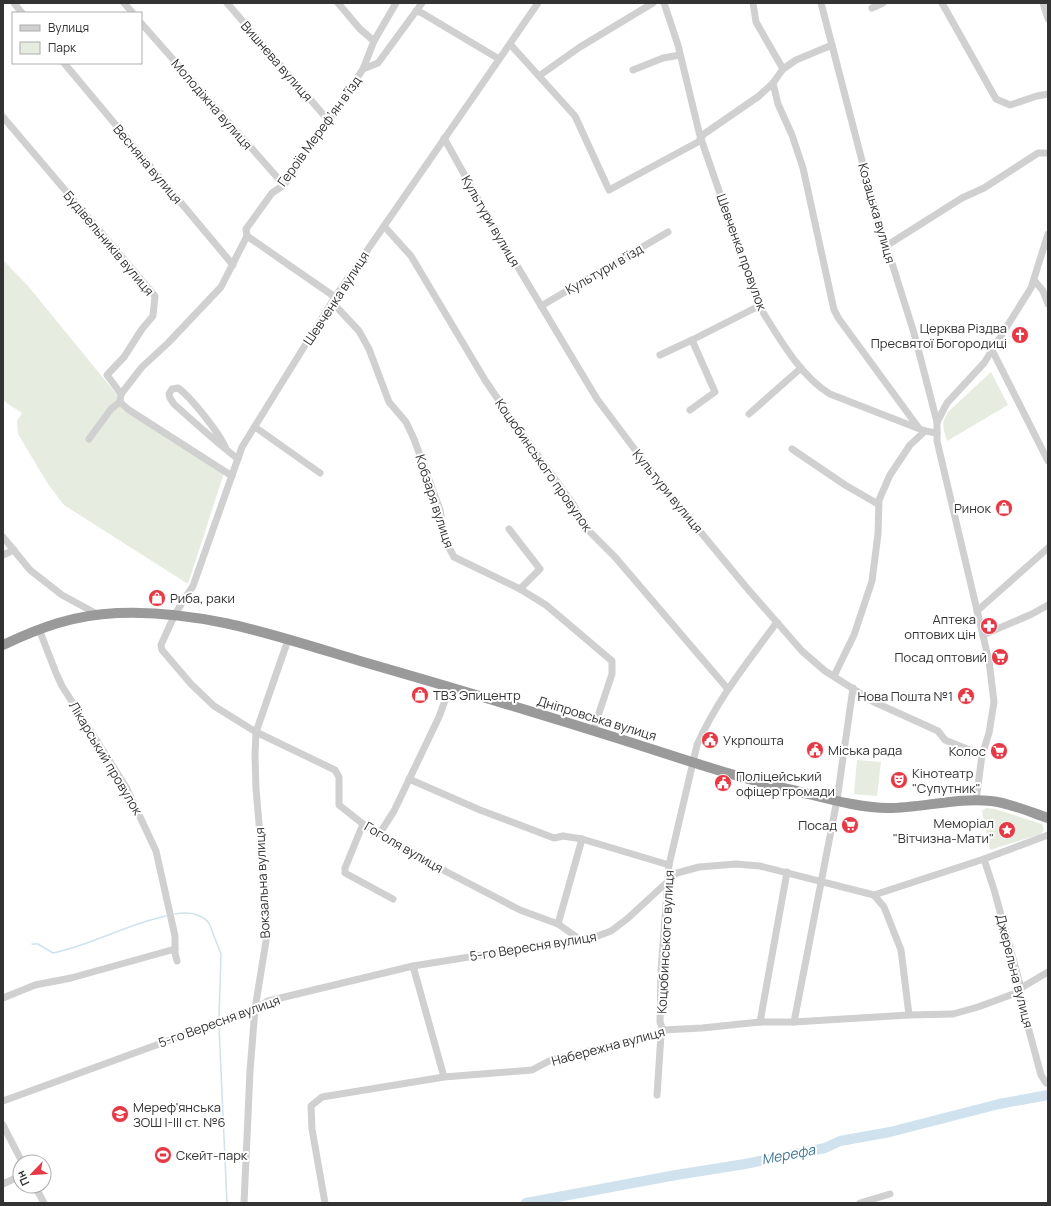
<svg xmlns="http://www.w3.org/2000/svg" width="1051" height="1206" viewBox="0 0 1051 1206" font-family="Manrope,sans-serif">
<style>
.green{fill:#e6ecdf}
.lines{fill:none;stroke-linecap:round;stroke-linejoin:round}
.stream{stroke:#cfe2ee;stroke-width:1.5}
.river{stroke:#cfe2ee;stroke-width:10}
.minor{stroke:#d0d0d0;stroke-width:7}
.highway{stroke:#9a9a9a;stroke-width:10}
.labels{text-anchor:middle;dominant-baseline:central;stroke-width:4;stroke-linejoin:round;paint-order:stroke}
.street-label{font-size:13px;fill:#333;stroke:#fff}
.poi-label{font-size:13px;fill:#333;stroke:#fff;text-anchor:end}
.water-label{font-size:14px;font-style:italic;fill:#3f7597;stroke:#fff}
</style>
<rect width="100%" height="100%" fill="#fff"/>
<g class="green">
<path d="M3,260L28,286L117,395V405L224,473L188,584L64,505L48,484L18,434L17,421L22,413C16,408 7,405 3,399Z"/>
<path d="M991,372L1008,405L947,441C943,429 941,422 948,412Z"/>
<path d="M857,760L881,762L877,796L854,794Z"/>
<path d="M986,808L995,809L1042,824L1044,829L1041,834L990,850L982,811Z"/>
</g>
<g class="lines">
<g class="stream">
<path d="M175,914C187,912 201,913 209,923L221,954L219,1017"/>
<path d="M32,944H38L53,953C92,945 127,924 166,916"/>
<path d="M219,1027L227,1203"/>
</g>
<path class="river" d="M526,1203L676,1175L745,1164L825,1148L840,1141L890,1132L999,1104L1048,1095"/>
<g class="minor">
<path d="M14,3L22,13"/>
<path d="M124,3L133,13"/>
<path d="M227,3L328,120"/>
<path d="M338,3L360,29L374,41"/>
<path d="M538,3L335,297L242,447L193,586L175,614L161,645L162,650L191,684L214,706L256,732L335,770L339,777V805L363,824L445,871L520,910L558,924L581,940"/>
<path d="M664,3L678,45L700,136L759,306C778,336 799,375 830,394L925,431L937,433"/>
<path d="M753,3L756,22L783,69"/>
<path d="M821,3L873,203L914,333L937,422"/>
<path d="M942,3L996,99L1010,105L1037,96L1048,94"/>
<path d="M1043,3L1048,19"/>
<path d="M872,8L883,3"/>
<path d="M416,11L422,13L499,59"/>
<path d="M141,23L284,185"/>
<path d="M510,44L575,116L609,190L698,142L704,134L759,96L773,83L783,69L796,60L832,45"/>
<path d="M64,63L233,265"/>
<path d="M363,69L374,41L396,3"/>
<path d="M633,70L663,58L680,55"/>
<path d="M539,76L580,47L653,3"/>
<path d="M773,83L778,104L792,135L803,168L834,310L839,319L918,427"/>
<path d="M3,117L155,296L153,316L142,329L124,357L107,375L121,394"/>
<path d="M444,138L489,219L597,399L660,483L746,587L802,651L825,671L874,702L938,731L945,740L982,755"/>
<path d="M384,226L411,256L485,380L506,411L573,504L588,530L615,557L727,688"/>
<path d="M247,236L335,297"/>
<path d="M886,246L962,198L984,188L1038,153H1048"/>
<path d="M1034,280L1043,291L1048,304"/>
<path d="M332,302L359,331L369,349L389,402L406,422L414,439L440,510L445,540L454,557L520,589L546,605L612,661V674L593,731"/>
<path d="M541,306L668,232"/>
<path d="M992,350L1048,461"/>
<path d="M660,355L692,340L759,306"/>
<path d="M690,410L715,392L692,340"/>
<path d="M749,414L801,368"/>
<path d="M255,427L320,473"/>
<path d="M89,439L111,409L120,402"/>
<path d="M226,449C221,435 190,396 178,388L172,389L169,394L170,398L174,404C195,423 216,442 238,459"/>
<path d="M792,449L845,485L878,504"/>
<path d="M232,476L129,410L120,402L121,394L142,367L168,343L221,287L247,236L246,229L272,193L284,185L328,120L332,116L363,69L378,63L422,3"/>
<path d="M509,529L540,569L520,589"/>
<path d="M3,537L30,570L62,595L97,614"/>
<path d="M3,555L14,550"/>
<path d="M977,611L1048,548"/>
<path d="M39,629L56,673L62,686L126,787L156,851L175,936V953L177,961"/>
<path d="M983,635L1032,614L1048,605"/>
<path d="M834,676L854,635L872,581L878,534L879,500L890,475L910,445L925,431"/>
<path d="M409,779L480,810L554,838L563,836L582,839"/>
<path d="M976,801L982,755L989,733L994,702L989,661L937,441V422L947,403L984,363L1031,288L1048,234"/>
<path d="M363,824L345,868V873L393,899"/>
<path d="M380,833L394,811L439,717L450,687"/>
<path d="M984,859L995,893L1021,988L1020,997L1041,1075L1046,1083"/>
<path d="M874,895L884,907L901,950L909,1015"/>
<path d="M558,924L582,839L669,865"/>
<path d="M413,966L444,1077"/>
<path d="M3,998L35,985L71,978L175,949"/>
<path d="M760,1022L787,872"/>
<path d="M794,1022L837,800L853,688"/>
<path d="M657,1095L661,1035L663,1030L660,1022L661,971L669,865L697,745C718,698 747,663 777,622"/>
<path d="M3,1101L255,1009L268,1001L413,966L595,937L611,931L627,919L677,873L699,867L736,864L760,866L874,895L984,859L1048,835"/>
<path d="M3,1125L22,1162"/>
<path d="M3,1184L20,1176"/>
<path d="M35,1186L44,1203"/>
<path d="M244,1203L250,1071L255,1009L266,941L267,915L256,789L255,755L256,732L288,640"/>
<path d="M325,1203L312,1129L311,1106L322,1097L444,1077L532,1070L551,1060L654,1036L663,1030L702,1028L760,1022H794L909,1015L953,1014L978,1007L1016,993L1021,988L1048,972"/>
<path d="M860,1203L890,1194"/>
</g>
<path class="highway" d="M3,645C41,627 74,615 117,613C202,609 280,637 360,661C447,686 534,712 620,739C677,757 734,777 792,790C822,797 858,808 888,808C921,808 959,797 991,801C1010,803 1030,812 1048,818"/>
</g>
<defs>
<g id="church-disc" transform="scale(0.9)"><circle r="9.5" fill="#e63946" stroke="#fff"/><path d="M-1.2-6h2.4v3.5h3.3v2.4h-3.3V6h-2.4V-.1h-3.3v-2.4h3.3Z" fill="#fff"/></g>
<g id="shop-disc" transform="scale(0.9)"><circle r="9.5" fill="#e63946" stroke="#fff"/><path d="M-5-2.5h2.3a2.7 3.5 0 0 1 5.4 0H5L5.5 6h-11ZM-1.5-2.5h3a1.5 2.3 0 0 0-3 0Z" fill="#fff"/></g>
<g id="pharmacy-disc" transform="scale(0.9)"><circle r="9.5" fill="#e63946" stroke="#fff"/><path d="M-2-6h4v4h4v4h-4v4h-4v-4h-4v-4h4Z" fill="#fff"/></g>
<g id="supermarket-disc" transform="scale(0.9)"><circle r="9.5" fill="#e63946" stroke="#fff"/><path d="M-6-5.5h2.5l.6 2H6L4.5 2H-2.5L-4.4-4H-6ZM-1.5 3.2a1.3 1.3 0 1 0 .1 0ZM3 3.2a1.3 1.3 0 1 0 .1 0Z" fill="#fff"/></g>
<g id="civic-disc" transform="scale(0.9)"><circle r="9.5" fill="#e63946" stroke="#fff"/><path d="M-.6-6.5H3V-4.5H.6V-3L4-1V1h2V6H-6V1h2V-1L-.6-3ZM-1.2 2.5V6h2.4V2.5Z" fill="#fff"/></g>
<g id="theatre-disc" transform="scale(0.9)"><circle r="9.5" fill="#e63946" stroke="#fff"/><path d="M-5-5.5Q0-4 5-5.5V0Q5 5 0 6Q-5 5-5 0ZM-3.3-2.5H-1v1.5H-3.3ZM1-2.5H3.3v1.5H1ZM-2.8 1Q0 5.5 2.8 1Z" fill="#fff"/></g>
<g id="sight-disc" transform="scale(0.9)"><circle r="9.5" fill="#e63946" stroke="#fff"/><path d="M0-6L1.8-2.2L6-1.7L2.9 1.2L3.7 5.4L0 3.3L-3.7 5.4L-2.9 1.2L-6-1.7L-1.8-2.2Z" fill="#fff"/></g>
<g id="school-disc" transform="scale(0.9)"><circle r="9.5" fill="#e63946" stroke="#fff"/><path d="M0-5L7-2L0 1L-7-2ZM-4 1L0 2.5L4 1V4Q0 6-4 4Z" fill="#fff"/></g>
<g id="stadium-disc" transform="scale(0.9)"><circle r="9.5" fill="#e63946" stroke="#fff"/><path d="M0-5a6.5 5 0 1 0 0 10a6.5 5 0 1 0 0-10ZM-3.5-1.8h7v3.6h-7Z" fill="#fff"/></g>
</defs>
<g fill-rule="evenodd">
<use href="#church-disc" x="1020" y="335"/>
<use href="#shop-disc" x="1004" y="508"/>
<use href="#shop-disc" x="157" y="598"/>
<use href="#pharmacy-disc" x="989" y="626"/>
<use href="#supermarket-disc" x="1000" y="657"/>
<use href="#shop-disc" x="420" y="695"/>
<use href="#civic-disc" x="966" y="696"/>
<use href="#civic-disc" x="710" y="740"/>
<use href="#civic-disc" x="815" y="750"/>
<use href="#supermarket-disc" x="999" y="751"/>
<use href="#theatre-disc" x="899" y="780"/>
<use href="#civic-disc" x="723" y="783"/>
<use href="#supermarket-disc" x="850" y="825"/>
<use href="#sight-disc" x="1007" y="830"/>
<use href="#school-disc" x="120" y="1114"/>
<use href="#stadium-disc" x="163" y="1155"/>
</g>
<g class="labels">
<g class="street-label">
<text transform="translate(277 61) rotate(49)">Вишнева вулиця</text>
<text transform="translate(212 104) rotate(49)">Молодіжна вулиця</text>
<text transform="translate(319 131) rotate(-54)">Героїв Мерефʼян вʼїзд</text>
<text transform="translate(148 164) rotate(50)">Весняна вулиця</text>
<text transform="translate(877 213) rotate(74)">Козацька вулиця</text>
<text transform="translate(491 221) rotate(60)">Культури вулиця</text>
<text transform="translate(109 243) rotate(50)">Будівельників вулиця</text>
<text transform="translate(742 252) rotate(70)">Шевченка провулок</text>
<text transform="translate(604 269) rotate(-30)">Культури в’їзд</text>
<text transform="translate(336 298) rotate(-57)">Шевченка вулиця</text>
<text transform="translate(544 465) rotate(55)">Коцюбинського провулок</text>
<text transform="translate(668 491) rotate(51)">Культури вулиця</text>
<text transform="translate(435 501) rotate(72)">Кобзаря вулиця</text>
<text transform="translate(597 718) rotate(17)">Дніпровська вулиця</text>
<text transform="translate(106 758) rotate(59)">Лікарський провулок</text>
<text transform="translate(404 847) rotate(30)">Гоголя вулиця</text>
<text transform="translate(262 883) rotate(-93)">Вокзальна вулиця</text>
<text transform="translate(665 942) rotate(-87)">Коцюбинського вулиця</text>
<text transform="translate(533 946) rotate(-9)">5-го Вересня вулиця</text>
<text transform="translate(1015 971) rotate(76)">Джерельна вулиця</text>
<text transform="translate(219 1021) rotate(-20)">5-го Вересня вулиця</text>
<text transform="translate(608 1046) rotate(-15)">Набережна вулиця</text>
</g>
<g class="poi-label">
<text x="1007" y="328">Церква Різдва<tspan x="1007" dy="15">Пресвятої Богородиці</tspan></text>
<text x="991" y="508">Ринок</text>
<text x="170" y="598" text-anchor="start">Риба, раки</text>
<text x="976" y="619">Аптека<tspan x="976" dy="15">оптових цін</tspan></text>
<text x="987" y="657">Посад оптовий</text>
<text x="433" y="695" text-anchor="start">ТВЗ Эпицентр</text>
<text x="953" y="696">Нова Пошта №1</text>
<text x="723" y="740" text-anchor="start">Укрпошта</text>
<text x="828" y="750" text-anchor="start">Міська рада</text>
<text x="986" y="751">Колос</text>
<text x="912" y="773" text-anchor="start">Кінотеатр<tspan x="912" dy="15">"Супутник"</tspan></text>
<text x="736" y="776" text-anchor="start">Поліцейський<tspan x="736" dy="15">офіцер громади</tspan></text>
<text x="994" y="823">Меморіал<tspan x="994" dy="15">"Вітчизна-Мати"</tspan></text>
<text x="837" y="825">Посад</text>
<text x="133" y="1107" text-anchor="start">Мереф'янська<tspan x="133" dy="15">ЗОШ І-ІІІ ст. №6</tspan></text>
<text x="176" y="1155" text-anchor="start">Скейт-парк</text>
</g>
<g class="water-label">
<text transform="translate(788 1154) rotate(-11)">Мерефа</text>
</g>
</g>
<rect width="1051" height="1206" fill="none" stroke="#333333" stroke-width="8"/>
<rect x="12" y="12" width="130" height="52" fill="#ffffff" stroke="#adadad"/>
<rect x="20" y="25" width="20" height="6" fill="#d0d0d0" stroke="#adadad"/>
<text x="48" y="32" font-size="12" fill="#333333">Вулиця</text>
<rect x="20" y="42" width="20" height="12" fill="#e6ecdf" stroke="#adadad"/>
<text x="48" y="52" font-size="12" fill="#333333">Парк</text>
<g transform="translate(32 1174) rotate(245)"><circle r="19" fill="#ffffff" stroke="#adadad"/>
<path d="M0-3L7 15L0 10L-7 15Z" fill="#e63946"/>
<text y="-6" font-size="11" font-weight="bold" text-anchor="middle" fill="#333333">Пн</text>
</g>
</svg>
